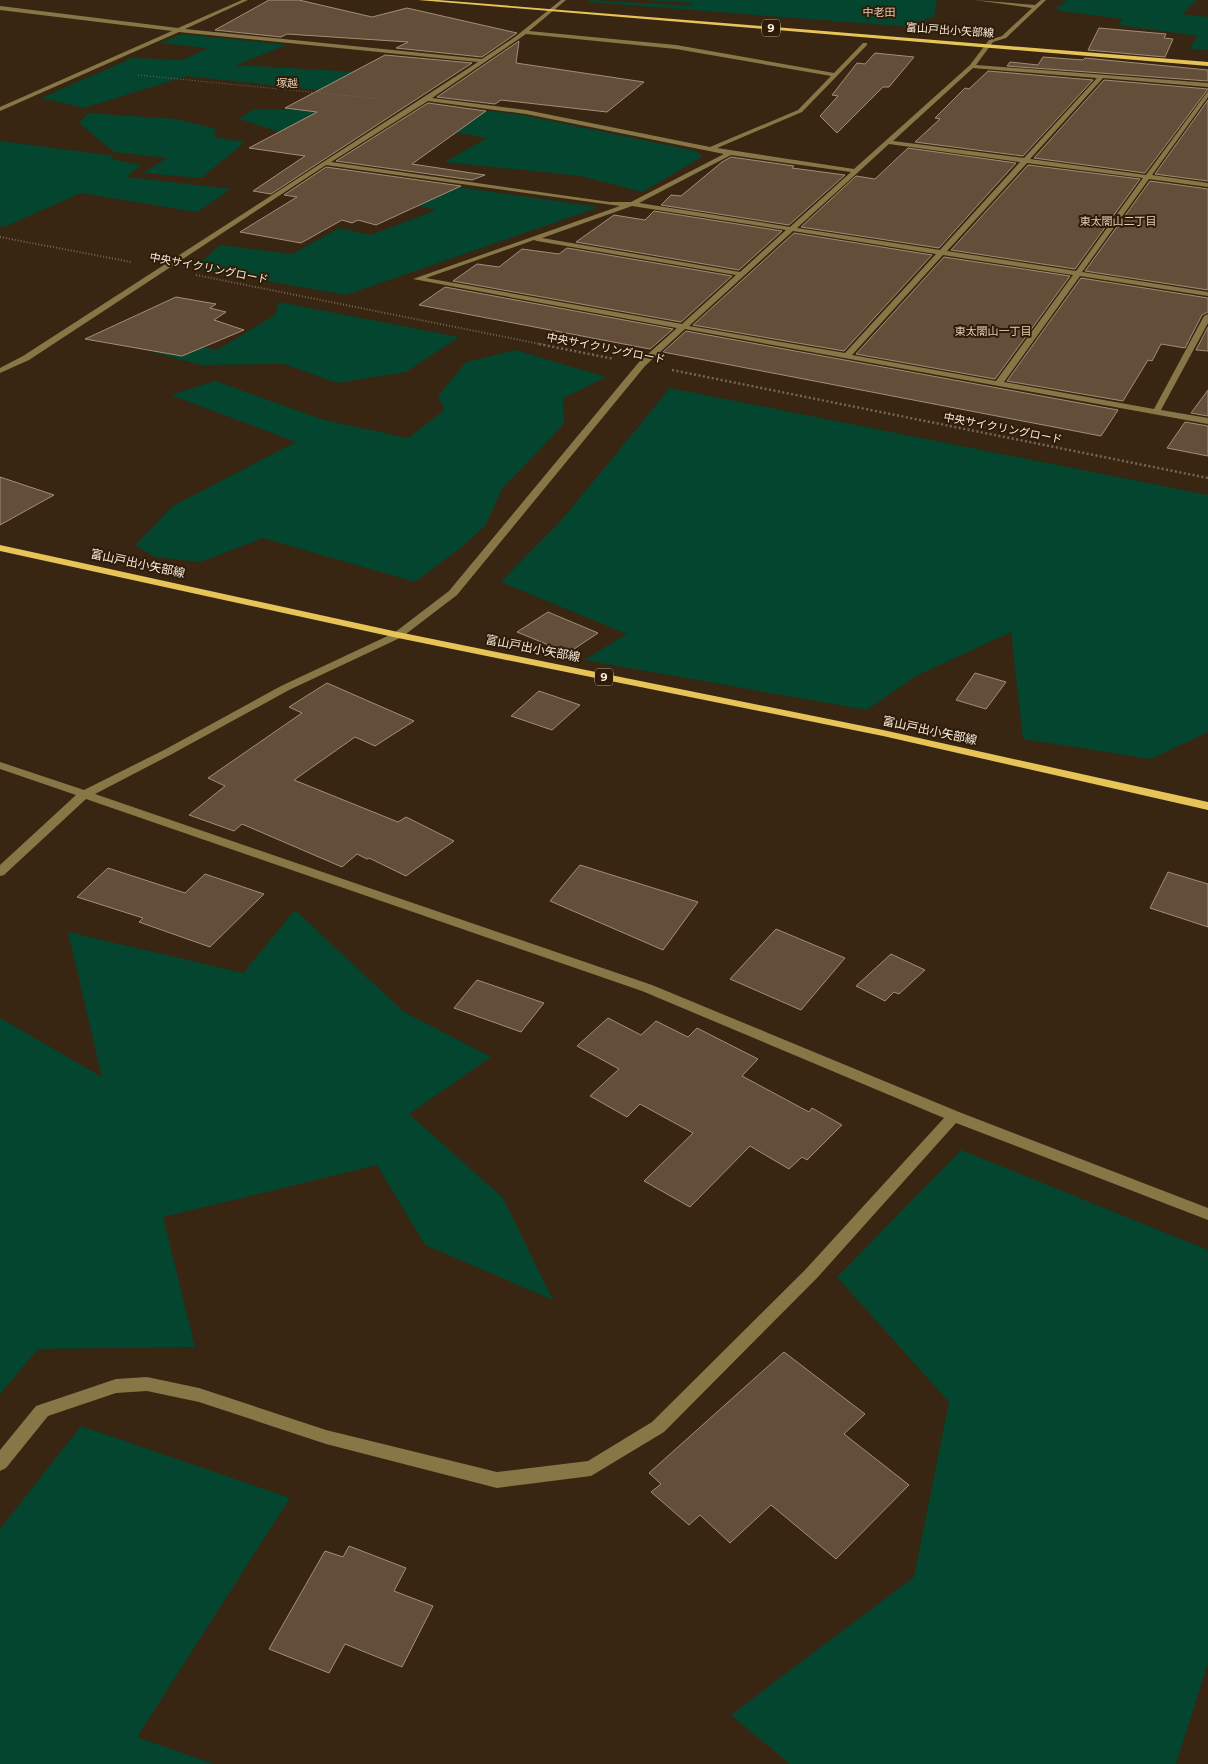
<svg xmlns="http://www.w3.org/2000/svg" width="1208" height="1764" viewBox="0 0 1208 1764" font-family="Montserrat,'Noto Sans JP',sans-serif">
<style>
.green{fill:#03452e}
.building{fill:#634e3a;stroke:#a48d77}
.lines{fill:none;stroke-linecap:round;stroke-linejoin:round}
.path-far2{stroke:#786756;stroke-width:1;stroke-dasharray:1 2;stroke-linecap:butt}
.path-far1{stroke:#786756;stroke-width:2;stroke-dasharray:1 2;stroke-linecap:butt}
.path{stroke:#786756;stroke-width:2.5;stroke-dasharray:2 2.5;stroke-linecap:butt}
.minor{fill:#877746;fill-rule:evenodd}
.major{fill:#e6c457;fill-rule:evenodd}
.labels{text-anchor:middle;dominant-baseline:central;stroke-width:4;stroke-linejoin:round;paint-order:stroke}
.far-neighbourhood-label{font-size:11px;fill:#e5cdb5;stroke:#2e1c08}
.shield{fill:#2e1c08;stroke:#bbad9e;stroke-width:1}
.shield-label{font-size:11px;font-weight:bold;fill:#f8ebdf}
.far-street-label{font-size:11px;fill:#f8ebdf;stroke:#2e1c08}
.street-label{font-size:12px;fill:#f8ebdf;stroke:#2e1c08}
</style>
<rect width="100%" height="100%" fill="#382612"/>
<g class="green">
<path d="M590,0L693,6L691,3L645,0H937L934,17L918,21L912,27L588,2Z"/>
<path d="M1060,0H1197L1182,14L1208,17V50L1189,49L1198,36L1118,25L1123,19L1060,11L1056,7L1068,2Z"/>
<path d="M182,34L287,45L236,65L358,72L325,91L187,76L84,108L41,98L132,58L183,60L208,48L160,43Z"/>
<path d="M314,101L391,107L311,142L239,119L254,109L298,110Z"/>
<path d="M438,105L522,115L696,151L702,157L642,192L581,176L445,162L487,138L422,126Z"/>
<path d="M88,113L176,119L216,129L214,137L245,142L201,178L143,173L167,158L114,152L79,123Z"/>
<path d="M0,141L115,156L111,159L141,165L126,177L231,189L197,212L81,193L4,227L0,226Z"/>
<path d="M344,171L599,207L346,295L194,268L220,245L292,254L339,228L371,235L436,210L334,185Z"/>
<path d="M279,302L459,337L406,372L337,383L284,364L201,365L130,346L154,337L217,350L275,315Z"/>
<path d="M515,350L606,377L563,398L564,424L502,489L485,526L464,545L415,582L263,538L200,562L155,557L135,545L173,506L296,442L171,395L215,381L324,420L408,438L444,410L438,396L466,362Z"/>
<path d="M670,388L1208,495V732L1151,759L1023,739L1011,632L916,676L867,710L584,660L627,634L501,582L564,517Z"/>
<path d="M295,910L404,1012L491,1057L409,1114L503,1198L553,1300L425,1245L377,1165L163,1217L195,1347L38,1349L0,1394V1018L102,1077L68,932L243,973Z"/>
<path d="M961,1150L1208,1250V1663L1176,1764H790L731,1715L914,1577L949,1402L837,1277Z"/>
<path d="M81,1426L290,1498L137,1737L214,1764H0V1529Z"/>
</g>
<g class="building">
<path d="M269,0H299L372,17L407,8L517,33L482,57L396,48L408,42L287,34L281,37L215,30Z"/>
<path d="M1099,28L1166,34L1164,38L1173,39L1165,57L1088,50Z"/>
<path d="M519,41L516,63L644,82L607,112L501,100L495,104L437,97Z"/>
<path d="M875,53L914,57L889,87H883L837,133L820,116L838,96L832,95L857,63L865,64Z"/>
<path d="M385,55L472,63L271,194L253,191L305,156L249,148L317,112L285,108Z"/>
<path d="M1043,57L1083,60L1085,58L1208,70V81L1007,66L1010,62L1038,65Z"/>
<path d="M988,71L1093,80L1023,156L915,142L940,119L935,118L965,88L969,89Z"/>
<path d="M1104,80L1208,89L1145,173L1034,158Z"/>
<path d="M1208,100V181L1155,174Z"/>
<path d="M428,103L486,111L412,164L485,175L472,180L336,161Z"/>
<path d="M908,148L1016,163L939,248L801,227L856,176L875,179Z"/>
<path d="M731,157L794,166L792,168L845,175L789,225L661,205L671,195L681,196L722,162Z"/>
<path d="M1028,165L1140,179L1075,269L951,250Z"/>
<path d="M326,167L461,186L376,225L358,220L352,223L342,220L301,243L240,232L297,197L284,195Z"/>
<path d="M1150,181L1208,189V290L1085,271Z"/>
<path d="M654,211L782,231L739,270L576,242L614,215L645,220Z"/>
<path d="M794,233L932,255L844,351L693,325Z"/>
<path d="M567,248L732,276L681,322L453,281L477,264L499,267L522,249L559,254Z"/>
<path d="M944,257L1070,276L995,379L856,354Z"/>
<path d="M1081,278L1208,298V312L1202,315L1185,348L1161,344L1152,361L1148,360L1123,401L1007,381Z"/>
<path d="M445,287L673,329L650,349L419,305Z"/>
<path d="M176,297L216,304L210,308L226,312L214,320L244,330L182,356L85,339Z"/>
<path d="M1208,327V351L1196,350Z"/>
<path d="M686,331L1118,410L1101,436L663,352Z"/>
<path d="M1208,390V416L1191,413Z"/>
<path d="M1185,422L1208,426V456L1167,448Z"/>
<path d="M0,477L54,495L0,525Z"/>
<path d="M548,612L598,633L568,653L517,632Z"/>
<path d="M975,673L1006,682L986,709L956,700Z"/>
<path d="M327,683L414,721L375,746L355,737L294,780L398,822L406,817L454,841L406,876L369,858L367,859L357,854L342,867L242,824L234,831L189,815L225,786L208,778L302,713L289,707Z"/>
<path d="M539,691L580,705L552,730L511,716Z"/>
<path d="M580,865L698,902L663,950L550,901Z"/>
<path d="M108,868L185,893L205,874L264,894L210,947L139,922L143,918L77,897Z"/>
<path d="M1168,872L1208,884V927L1150,908Z"/>
<path d="M776,929L845,958L801,1010L730,979Z"/>
<path d="M891,954L925,970L899,994L894,992L885,1001L856,986Z"/>
<path d="M477,980L544,1003L521,1032L454,1008Z"/>
<path d="M608,1018L641,1035L656,1021L688,1037L697,1028L758,1059L742,1076L809,1112L812,1108L842,1125L807,1160L802,1157L789,1169L750,1146L690,1207L644,1181L693,1133L640,1104L627,1117L590,1096L619,1069L577,1046Z"/>
<path d="M784,1352L865,1414L844,1434L909,1485L836,1559L771,1505L730,1543L700,1515L689,1525L651,1492L661,1484L649,1473Z"/>
<path d="M349,1546L406,1568L394,1591L433,1606L402,1667L345,1644L329,1673L269,1649L325,1551L343,1557Z"/>
</g>
<g class="lines">
<path class="path-far2" d="M138,75L380,99"/>
<g class="path-far1">
<path d="M0,237L131,262"/>
<path d="M196,275L545,345"/>
</g>
<g class="path">
<path d="M539,344L614,359"/>
<path d="M672,370L1208,478"/>
</g>
<path class="minor" d="M242,0H248L185,29L482,59L515,37L561,0H566L529,31L676,45L834,73L863,43H867V45L802,112L717,148L854,169L970,65L989,40L1002,36L1032,8L974,0L1035,5L1041,0H1046L1006,38L993,42L976,65L1208,83V87L1103,78L1030,159L1146,175L1208,91V97L1152,175L1208,183V187L1149,179L1082,272L1208,292V296L1080,276L1004,382L1154,409L1204,316L1208,314V323L1161,410L1208,418V424L685,329L645,366L457,595L402,637L289,690L172,754L95,794L652,985L959,1112L1208,1208V1220L956,1123L817,1278L664,1432L591,1476L497,1488L326,1444L199,1402L147,1391L116,1393L48,1416L6,1468L0,1471V1450L36,1406L116,1379L147,1377L199,1388L326,1430L497,1472L588,1461L652,1422L805,1270L944,1118L642,991L86,799L4,875L0,876V865L76,795L0,769V762L84,790L164,750L281,686L394,633L449,591L639,362L677,328L413,279L620,206L326,165L29,360L0,373V368L23,356L478,62L179,32L0,111V107L172,31L0,10V6L178,28ZM526,34L676,49L831,76L798,110L710,147L526,110L432,98ZM973,68L1097,78L1024,158L893,141ZM428,101L526,114L724,154L631,202H610L331,162ZM889,144L1020,162L940,250L797,228ZM731,155L851,172L790,227L639,203ZM1027,163L1143,178L1076,271L947,251ZM632,206L786,230L740,272L542,238ZM793,231L936,254L845,353L689,326ZM534,240L537,241L736,275L682,324L426,278ZM943,255L1073,275L996,381L852,355Z"/>
<g class="major">
<path d="M418,0H438L1208,62V66Z"/>
<path d="M0,545L398,632L883,730L1208,802V810L883,736L398,638L0,551Z"/>
</g>
</g>
<g class="labels">
<g class="far-neighbourhood-label">
<text x="879" y="12">中老田</text>
<text x="287" y="83">塚越</text>
<text x="1118" y="221">東太閤山二丁目</text>
<text x="993" y="331">東太閤山一丁目</text>
</g>
<g class="shield">
<rect x="762" y="19.5" width="18" height="17" rx="4"/>
<rect x="595" y="668.5" width="18" height="17" rx="4"/>
</g>
<g class="shield-label">
<text x="771" y="28">9</text>
<text x="604" y="677">9</text>
</g>
<g class="far-street-label">
<text transform="translate(950 30) rotate(4)">富山戸出小矢部線</text>
<text transform="translate(209 268) rotate(11)">中央サイクリングロード</text>
<text transform="translate(606 348) rotate(11)">中央サイクリングロード</text>
<text transform="translate(1003 428) rotate(11)">中央サイクリングロード</text>
</g>
<g class="street-label">
<text transform="translate(138 563) rotate(12)">富山戸出小矢部線</text>
<text transform="translate(533 648) rotate(11)">富山戸出小矢部線</text>
<text transform="translate(930 730) rotate(12)">富山戸出小矢部線</text>
</g>
</g>
</svg>
